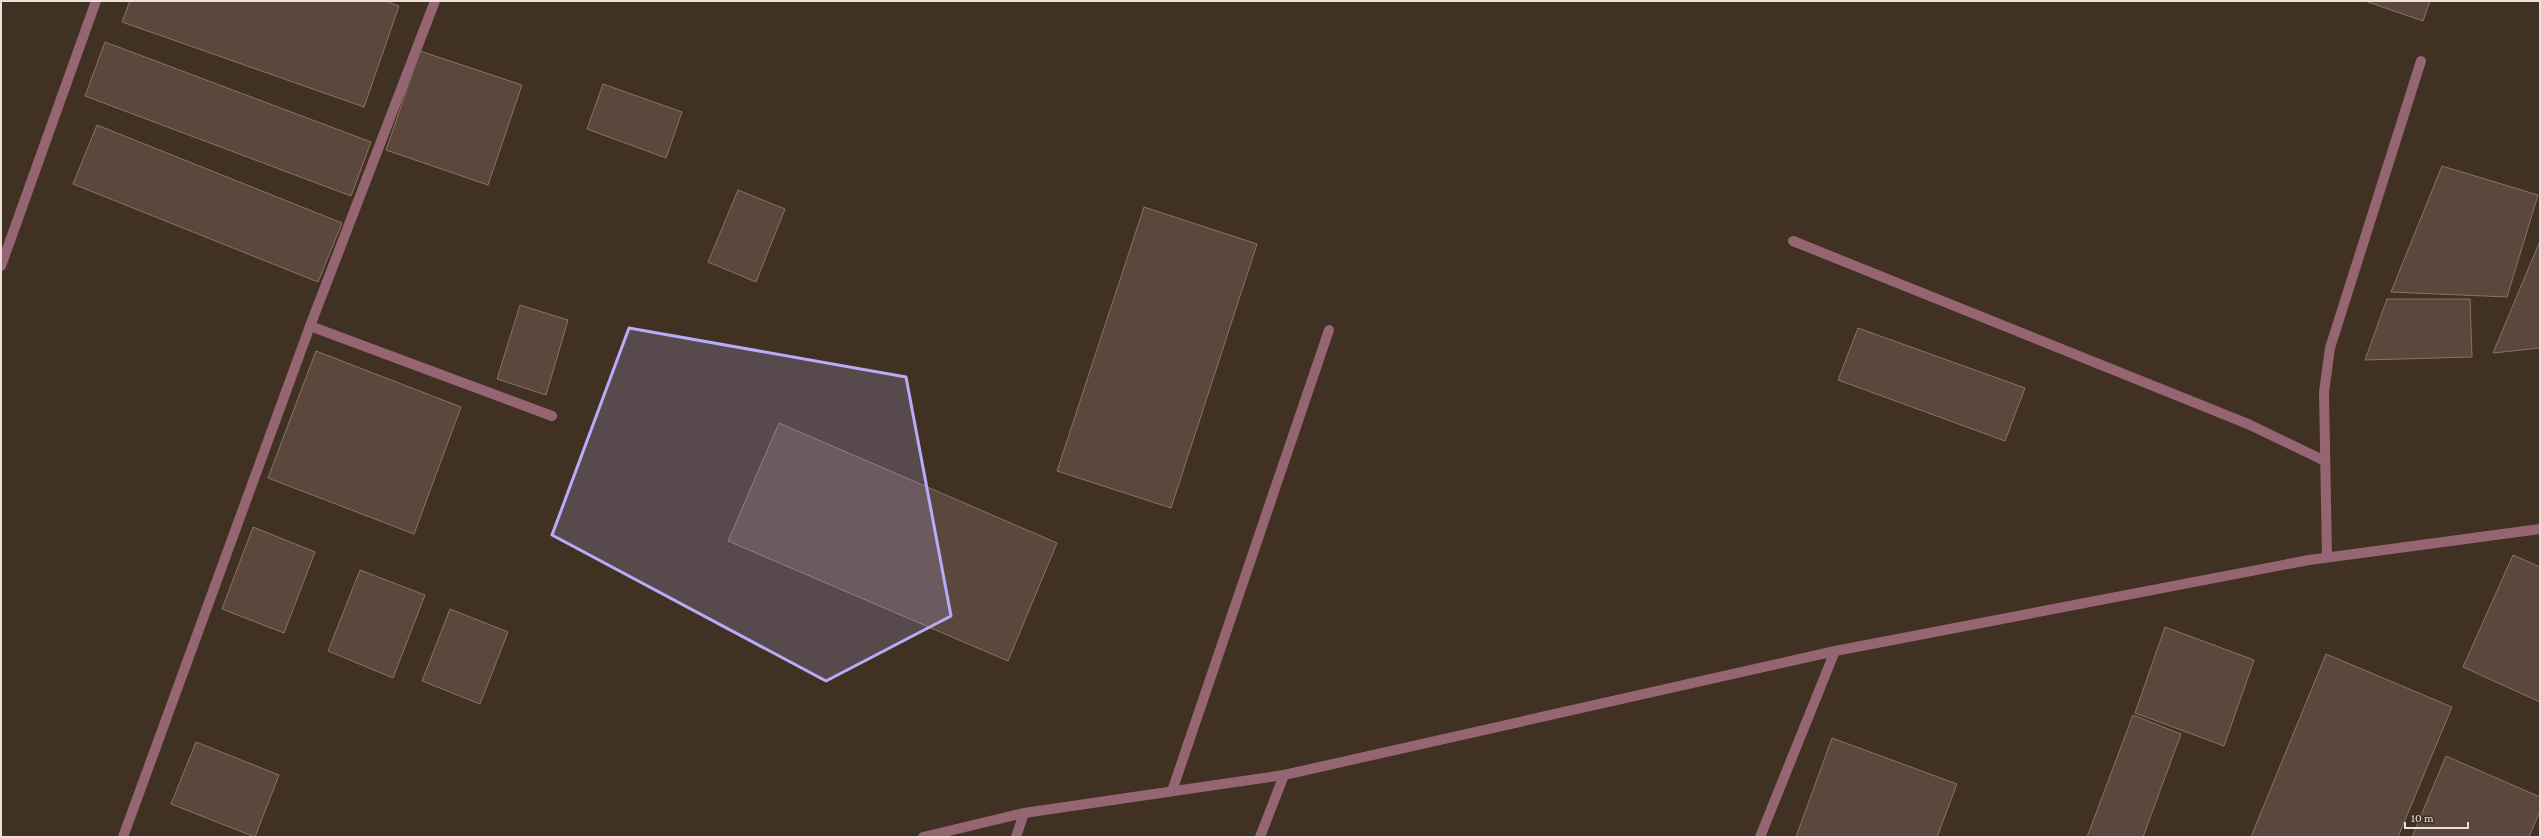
<svg xmlns="http://www.w3.org/2000/svg" width="2541" height="838" viewBox="0 0 2541 838" font-family="'Crimson Pro',serif">
<style>
.building{fill:#5b473c;stroke:#887367}
.lines{fill:none;stroke-linecap:round;stroke-linejoin:round}
.minor{stroke:#956573;stroke-width:10}
.marked{fill:#b8abf7;fill-opacity:0.2;stroke:#b8abf7;stroke-width:3;stroke-linejoin:round}
</style>
<rect width="100%" height="100%" fill="#403123"/>
<g class="building">
<path d="M130,1H385L399,6L364,107L122,22Z"/>
<path d="M2365,1H2430L2423,21Z"/>
<path d="M105,42L371,142L351,196L85,96Z"/>
<path d="M420,51L522,85L488,185L386,150Z"/>
<path d="M603,84L682,112L666,158L587,129Z"/>
<path d="M97,125L342,223L318,282L73,184Z"/>
<path d="M2442,166L2538,195L2507,297L2391,292Z"/>
<path d="M738,190L785,209L756,282L708,262Z"/>
<path d="M1144,207L1257,244L1171,508L1057,471Z"/>
<path d="M2540,241V348L2493,353Z"/>
<path d="M2387,299H2470L2472,357L2365,360Z"/>
<path d="M520,305L568,320L546,395L497,379Z"/>
<path d="M1858,328L2025,388L2005,441L1838,380Z"/>
<path d="M316,351L461,407L414,534L268,478Z"/>
<path d="M779,423L1057,543L1008,661L728,541Z"/>
<path d="M253,527L315,552L284,633L222,609Z"/>
<path d="M2513,555L2540,567V702L2463,667Z"/>
<path d="M360,570L425,595L393,678L328,651Z"/>
<path d="M450,609L508,632L480,704L422,681Z"/>
<path d="M2165,627L2254,660L2224,746L2135,713Z"/>
<path d="M2326,654L2452,707L2398,837H2251Z"/>
<path d="M2133,715L2181,734L2143,837H2087Z"/>
<path d="M1832,738L1957,784L1937,837H1796Z"/>
<path d="M196,742L279,775L255,837L171,804Z"/>
<path d="M2446,756L2540,797V811L2529,837H2412Z"/>
</g>
<g class="lines">
<g class="minor">
<path d="M1793,241L2248,424L2325,461"/>
<path d="M1,266L96,1"/>
<path d="M310,326L552,416"/>
<path d="M2327,557L2324,392L2330,348L2421,61"/>
<path d="M1172,791L1329,330"/>
<path d="M123,837L310,326L435,1"/>
<path d="M923,837L1024,813L1284,775L1835,651L2309,560L2540,529"/>
<path d="M1016,837L1024,813"/>
<path d="M1260,837L1284,775"/>
<path d="M1760,837L1835,651"/>
</g>
</g>
<path class="marked" d="M629,328L906,377L951,616L826,681L552,535Z"/>
<rect width="2541" height="838" fill="none" stroke="#ebe1d8" stroke-width="4"/>
<path d="M2405 822v6h63v-6" fill="none" stroke="#ebe1d8" stroke-width="2"/>
<text x="2411" y="822" font-size="12" fill="#ebe1d8" stroke="#403123" stroke-width="3" paint-order="stroke">10 m</text>
</svg>
